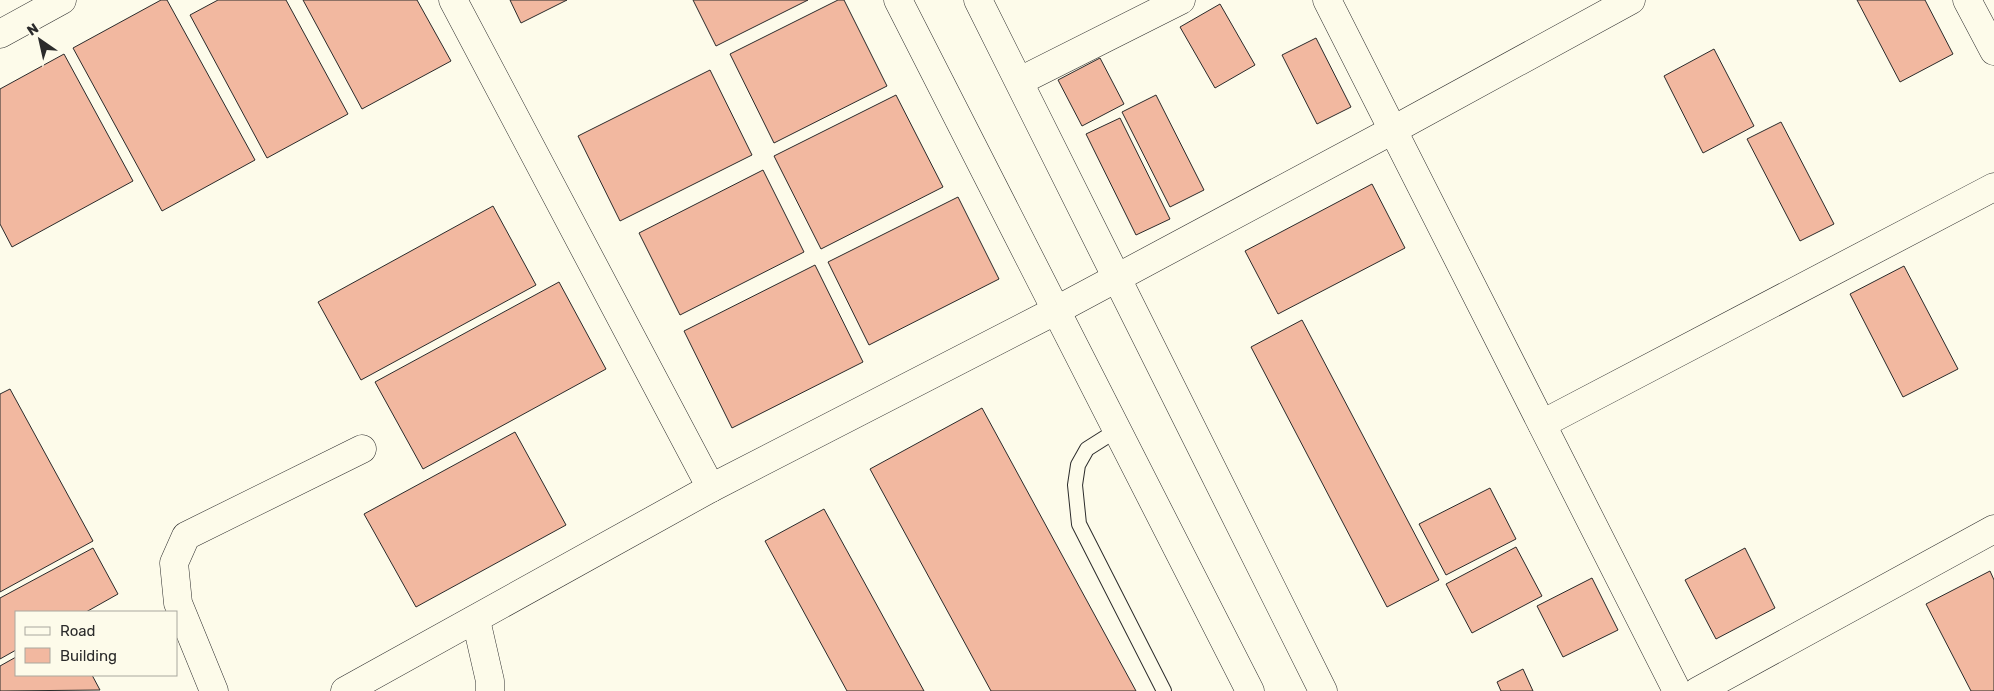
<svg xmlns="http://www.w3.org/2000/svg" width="1994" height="691" viewBox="0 0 1994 691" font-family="Rubik,sans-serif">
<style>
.building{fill:#f2b8a0;stroke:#2b2b2b}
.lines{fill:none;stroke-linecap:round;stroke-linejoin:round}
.lane-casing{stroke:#2b2b2b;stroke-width:16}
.street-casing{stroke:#2b2b2b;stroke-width:29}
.lane{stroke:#fdfbea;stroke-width:14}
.street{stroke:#fdfbea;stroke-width:28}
</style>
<rect width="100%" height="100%" fill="#fdfbea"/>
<g class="building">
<path d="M161,0H167L255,160L162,211L73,48Z"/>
<path d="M218,0H286L348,114L267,158L190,15Z"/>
<path d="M303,0H417L451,61L362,109Z"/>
<path d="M510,0H567L521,23Z"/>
<path d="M693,0H808L716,46Z"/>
<path d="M838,0H844L887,86L774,143L730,54Z"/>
<path d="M1857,0H1925L1953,54L1900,82Z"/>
<path d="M1220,4L1255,65L1215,88L1180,27Z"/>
<path d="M1316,38L1351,107L1317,124L1282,55Z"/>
<path d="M1714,49L1754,126L1703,153L1664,76Z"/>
<path d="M64,54L133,181L12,247L0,224V89Z"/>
<path d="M1100,58L1124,104L1082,126L1058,80Z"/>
<path d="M710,70L752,155L620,221L578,136Z"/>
<path d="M896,95L943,187L821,249L774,156Z"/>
<path d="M1156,95L1204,190L1170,207L1122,112Z"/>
<path d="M1120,118L1170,219L1136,235L1086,134Z"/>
<path d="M1781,122L1834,224L1800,241L1747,139Z"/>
<path d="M763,170L804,252L680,315L639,233Z"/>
<path d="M1372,184L1405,248L1278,314L1245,251Z"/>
<path d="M958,197L999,279L869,345L828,262Z"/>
<path d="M493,206L536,285L361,380L318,302Z"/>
<path d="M815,265L863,362L732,428L684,331Z"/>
<path d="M1904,266L1958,369L1903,397L1850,294Z"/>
<path d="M559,282L606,369L423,469L375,382Z"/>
<path d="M1302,320L1439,580L1387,607L1251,347Z"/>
<path d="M10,389L93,541L0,592V394Z"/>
<path d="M982,408L1136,691H991L870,469Z"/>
<path d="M515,432L566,525L416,607L364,514Z"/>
<path d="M1490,488L1516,539L1446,575L1419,524Z"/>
<path d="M824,509L924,691H847L765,541Z"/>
<path d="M1516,547L1542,596L1472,633L1446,584Z"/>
<path d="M93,548L118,594L86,612H16V650L0,659V598Z"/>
<path d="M1745,548L1775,608L1716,639L1685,580Z"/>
<path d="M1990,571L1994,580V691H1971L1926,604Z"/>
<path d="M1592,578L1618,630L1563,657L1537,606Z"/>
<path d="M16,657V675H92L100,690L0,691V666Z"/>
<path d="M1523,669L1533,691H1501L1497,682Z"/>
</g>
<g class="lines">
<g class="lane-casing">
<path id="lane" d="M1117,430L1087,449L1078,465L1075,485L1079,524L1164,691"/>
</g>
<g class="street-casing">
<g id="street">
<path d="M453,0L711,488"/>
<path d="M898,0L1250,691"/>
<path d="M978,0L1323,691"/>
<path d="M1327,0L1677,691"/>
<path d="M1967,0L1994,51"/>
<path d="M0,34L62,0"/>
<path d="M1020,81L1181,0"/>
<path d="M1542,424L1994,187"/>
<path d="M476,620L490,681V691"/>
<path d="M214,691L178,603L174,563L186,536L362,449"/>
<path d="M345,691L711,488L1055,311L1393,130L1631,0"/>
<path d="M1698,691L1994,529"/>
</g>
</g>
<use href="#lane" class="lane"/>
<use href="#street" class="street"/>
</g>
<rect x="15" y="611" width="162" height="65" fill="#fdfbea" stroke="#a9a89e"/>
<rect x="25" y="627" width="25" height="8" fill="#fdfbea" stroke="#a9a89e"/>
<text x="60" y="636" font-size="15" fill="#2b2b2b">Road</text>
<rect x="25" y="648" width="25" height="15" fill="#f2b8a0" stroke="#a9a89e"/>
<text x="60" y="661" font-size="15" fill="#2b2b2b">Building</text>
<g transform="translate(40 40) rotate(326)" stroke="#fdfbea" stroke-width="4" paint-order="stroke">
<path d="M0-4L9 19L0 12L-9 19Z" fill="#2b2b2b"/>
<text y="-8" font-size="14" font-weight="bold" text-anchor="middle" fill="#2b2b2b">N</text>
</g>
</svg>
